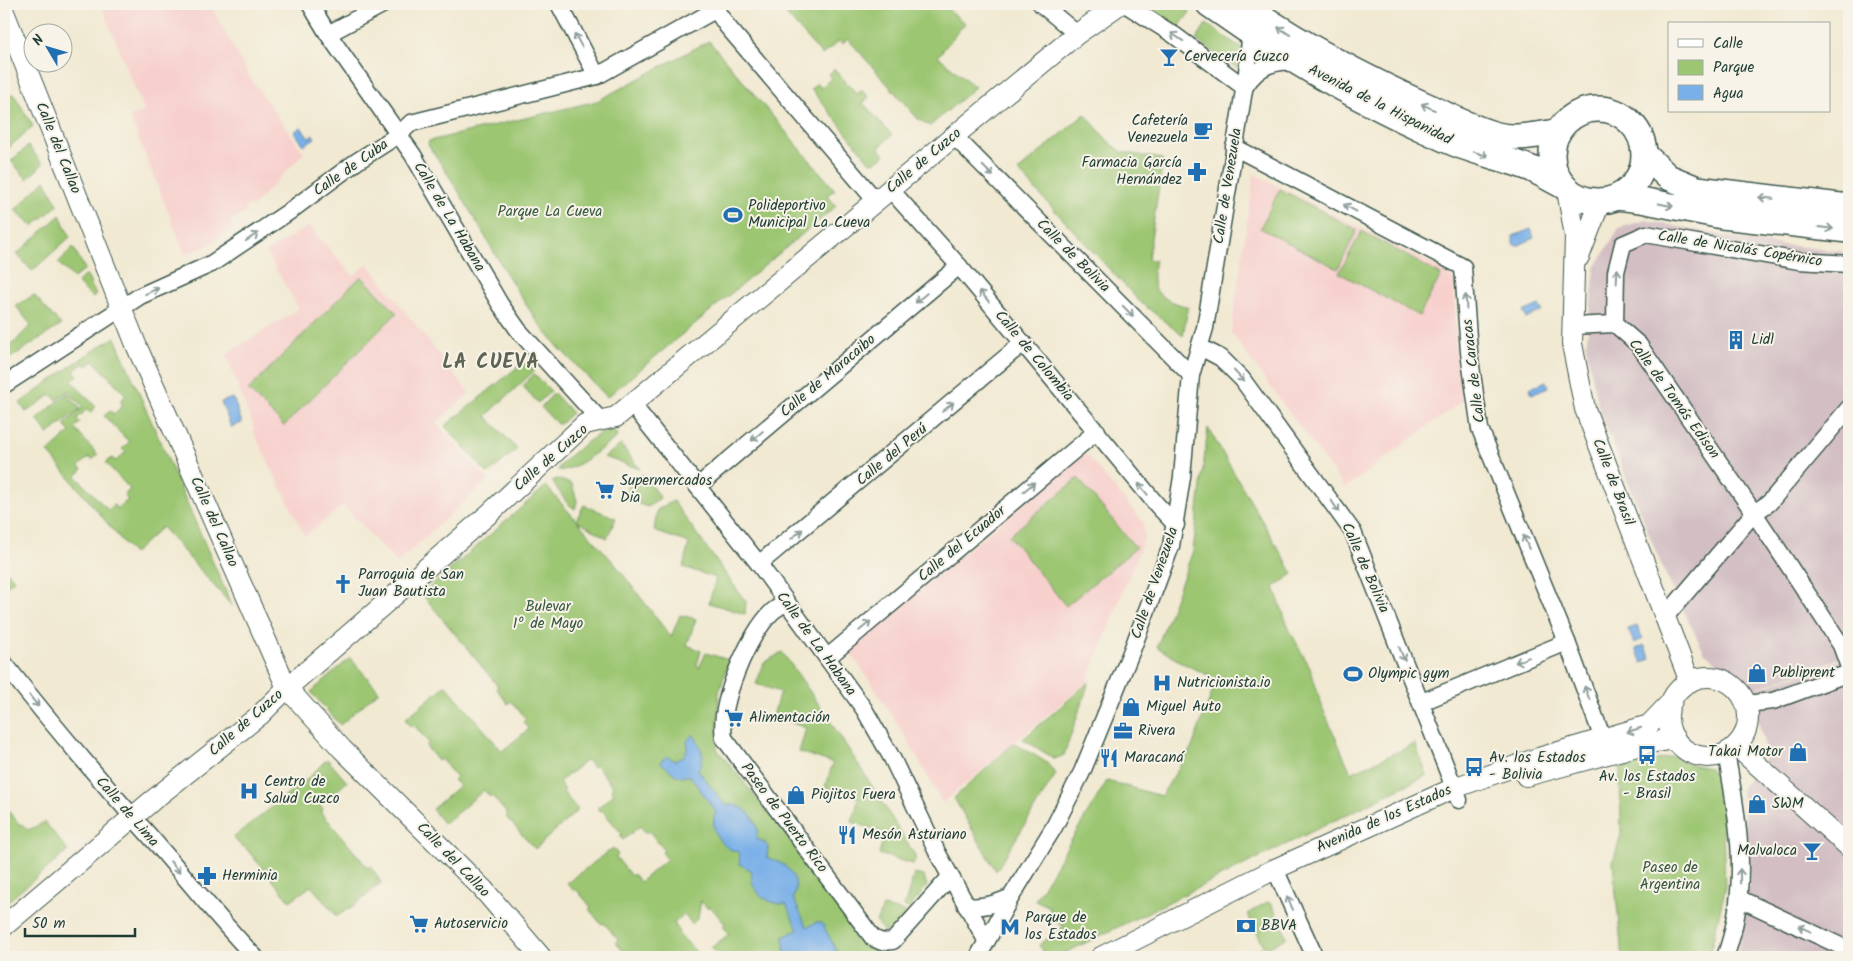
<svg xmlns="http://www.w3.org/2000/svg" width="1853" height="961" viewBox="0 0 1853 961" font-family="Kalam,sans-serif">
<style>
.built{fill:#f7d0cd}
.industrial{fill:#d2bec3}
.green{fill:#9cc672;stroke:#5e8253;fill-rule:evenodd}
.water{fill:#7ab0e8;stroke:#4c768e}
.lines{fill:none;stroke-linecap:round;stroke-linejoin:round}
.minor-casing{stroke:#3e574c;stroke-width:19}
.tertiary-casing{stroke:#3e574c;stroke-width:22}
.primary-casing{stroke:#3e574c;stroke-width:28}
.minor{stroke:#fff;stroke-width:16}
.tertiary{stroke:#fff;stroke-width:20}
.primary{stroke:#fff;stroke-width:25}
.oneway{stroke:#8f9e9a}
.labels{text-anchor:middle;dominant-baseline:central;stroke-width:4;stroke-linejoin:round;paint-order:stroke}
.poi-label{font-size:15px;fill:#1f3d34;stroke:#f7f3e8;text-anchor:start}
.street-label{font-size:15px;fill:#1f3d34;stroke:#f7f3e8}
.park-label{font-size:15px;fill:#385840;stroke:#f7f3e8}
.district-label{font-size:20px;font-weight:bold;letter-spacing:1px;fill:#5f6555;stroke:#f7f3e8}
</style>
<rect width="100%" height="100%" fill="#f7f3e8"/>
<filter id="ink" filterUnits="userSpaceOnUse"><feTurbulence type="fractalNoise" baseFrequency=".02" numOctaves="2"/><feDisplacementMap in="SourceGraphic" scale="10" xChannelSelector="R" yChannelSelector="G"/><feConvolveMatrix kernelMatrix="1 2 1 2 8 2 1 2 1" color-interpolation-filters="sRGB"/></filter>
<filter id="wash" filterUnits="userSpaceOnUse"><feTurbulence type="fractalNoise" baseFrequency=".0096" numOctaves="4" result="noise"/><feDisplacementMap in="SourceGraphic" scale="20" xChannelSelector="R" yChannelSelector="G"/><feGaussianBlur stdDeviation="1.12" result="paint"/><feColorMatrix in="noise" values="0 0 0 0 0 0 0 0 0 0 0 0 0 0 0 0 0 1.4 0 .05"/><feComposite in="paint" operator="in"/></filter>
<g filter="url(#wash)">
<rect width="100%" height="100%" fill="#f1e9d2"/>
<g class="built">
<path d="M101,4H210L250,78L304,153L251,208L250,205L245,207L246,213L230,221L232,228L205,247L185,254L130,117L144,111Z"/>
<path d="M1254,174L1441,269L1454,279L1456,348L1460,384L1465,399L1345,488L1231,333Z"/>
<path d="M309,226L353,276L368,264L469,393L436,423L488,480L397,563L343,505L305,536L253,431L254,428L226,354L299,309L266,252Z"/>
<path d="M1085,453L1143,522L1144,539L1087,682L942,803L906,737L864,672L847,649Z"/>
</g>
<g class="industrial">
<path d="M1646,220L1754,242L1849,252V655L1751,690L1704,652L1663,569L1599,409L1586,347L1595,268L1619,228Z"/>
<path d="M1849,657V957H1736L1748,899L1750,867L1741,789L1767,756L1751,691Z"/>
</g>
<g class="green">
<path d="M777,4H941L965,23L938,56L975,87L930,126L918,119L848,39L843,44L839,41L822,55Z"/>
<path d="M1144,4H1177L1190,12L1178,28Z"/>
<path d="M1206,24L1243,49V63L1237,68L1196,40Z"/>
<path d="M709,41L835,190L827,195L836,206L607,397C583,371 555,347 535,318C496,262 468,200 428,145L429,141L597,101Z"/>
<path d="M834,69L857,94L862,90L869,97L863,103L892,135L879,148L885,155L875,163L870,162L811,89L817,83L821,88L831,78L828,75Z"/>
<path d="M13,93L33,126L4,152V100Z"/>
<path d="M1085,114L1108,141L1122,152L1163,159L1148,259L1155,260C1148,292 1158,298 1188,307L1183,336L1139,301L1018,171Z"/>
<path d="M28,146L43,164L27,179L11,161Z"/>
<path d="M45,180L58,205L33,226L15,210Z"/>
<path d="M1280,189L1357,230L1338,269L1260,228Z"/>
<path d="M60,215L70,237L32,271L17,254Z"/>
<path d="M1362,231L1441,275L1419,316L1339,273Z"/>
<path d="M73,247L85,269L74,278L58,263Z"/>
<path d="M86,274L96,295L93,298L77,283Z"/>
<path d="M361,276L397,313L284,426L248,390Z"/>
<path d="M34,295L61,325L4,362V344L14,343L31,325L16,306Z"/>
<path d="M115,337V338L232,606L162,527L133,554L48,452L70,432L64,425L83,407L68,391L57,400L51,395L26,412L20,403L85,356ZM94,361L126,395L120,401L123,405L114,414L110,411L104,416L129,442L122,449L126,452L116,461L112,458L106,463L130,489L124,496L128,500L117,509L114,505L108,510L76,476L82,470L79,466L89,457L92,460L98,455L74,428L80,423L77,419L87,409L90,413L96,407L72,381L78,375L74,371L84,363L87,366Z"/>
<path d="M525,361L535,370L486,416L517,449L488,474L445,426Z"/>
<path d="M534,374L551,391L538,403L523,386Z"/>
<path d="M68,393L80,409L48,434L37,419Z"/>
<path d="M554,393L572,413L560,424H557L541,407Z"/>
<path d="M1208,428L1293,574L1274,587L1289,629L1310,668L1323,709L1351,773L1415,744L1427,775L1057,957H1047L1039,945L1064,926L1048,919L1050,907L1035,900L1107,781L1161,796L1192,747L1217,679L1184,664L1157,647L1193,551Z"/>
<path d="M609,429L617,434L616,438C603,447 573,473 558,470C560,460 598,433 609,429Z"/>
<path d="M621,445L640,469L604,457Z"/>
<path d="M643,474L660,498L648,507L623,499L629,481Z"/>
<path d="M1078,478L1136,548L1066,606L1009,536Z"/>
<path d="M557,479L572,484L577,501L575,509L567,503L552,481Z"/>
<path d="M546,486L576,520L584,505L616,518L607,538L577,521L615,564L671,637L680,615L696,619L687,645L701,651L697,665L699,668L706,653L729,660L719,693L717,749L797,848L849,924L875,952L868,957H724L721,953L718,955L711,948L729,934L723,926L725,924L710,906L707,908L701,901L698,918L692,924L684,915L674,923L679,931L678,933L701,957H628L616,943L618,940L604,923L601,924L589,909L591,907L576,889L574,891L567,883L613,848L618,855L616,857L631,876L633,874L640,882L667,859L662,852L664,850L649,831L646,833L640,826L623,840L620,836L622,834L602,810L600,811L597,808L614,794L611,789L613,787L596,765L593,767L587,760L559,782L565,790L563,792L578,810L535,849L506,817L508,815L492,796L490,797L484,790L444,824L432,809L459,786L453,780L456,777L441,759L438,761L426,746L429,743L414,725L411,727L405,719L446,685L502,751L529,729L523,722L526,719L511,701L508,704L496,688L498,686L422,594Z"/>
<path d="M673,501L746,602L745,614L709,603L716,578L683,567L689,543L654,531L657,510Z"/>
<path d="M4,567L14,580L4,588Z"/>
<path d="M782,652C830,718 873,787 916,857L913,864L879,854L885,833L852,822L859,798L825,787L833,763L799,752L806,728L773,716L780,692L756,684L764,663Z"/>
<path d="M350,658L379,691L340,725L311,692Z"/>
<path d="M1089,682L1064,755L1055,759L1023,739Z"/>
<path d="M1014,743L1046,762L1056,774L996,871L954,798Z"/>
<path d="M1675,756L1685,763L1710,768L1722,791L1725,890L1709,957H1622L1613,862L1621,834L1620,768Z"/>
<path d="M327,759L347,782L320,805L323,809L321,812L368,868L371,866L381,883L355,905L337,916L311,886L290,901L244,846L242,847L233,838L306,780Z"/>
<path d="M4,805L20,825L22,824L28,830L45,822L68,851L7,902L4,899Z"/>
<path d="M914,874L924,876L927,886L910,908L904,907Z"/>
<path d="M1267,902L1272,904L1286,935V938L1268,948L1264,946L1247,914Z"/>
<path d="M883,907L906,912L894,929L884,932L876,922Z"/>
<path d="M1262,947L1264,951L1260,957H1240Z"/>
</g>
<g class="water">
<path d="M301,127L309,138L313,135L315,138L304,145L294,132Z"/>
<path d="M1531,229L1534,238L1517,246L1513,244V236Z"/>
<path d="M1539,305L1542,311L1526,318L1523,312Z"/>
<path d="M1546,381L1548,387L1532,394L1530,388Z"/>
<path d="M233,398L242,423L231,427L221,402Z"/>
<path d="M1637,626L1643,639L1634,643L1628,629Z"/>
<path d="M1644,645L1651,659L1642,663L1636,649Z"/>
<path d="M693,734C701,746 707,757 698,770L725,805C743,801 763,822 756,839L763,841L768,847L767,858C785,861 803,879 793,898L807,927L817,922L822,923L840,957H786L783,937L798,930L786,904C767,905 749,891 752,871L740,864L739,852C721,849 708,830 716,812L690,776H677L660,762L667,756L675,761L684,756L688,747L687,741Z"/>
</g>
</g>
<g filter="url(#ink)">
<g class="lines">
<g class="minor-casing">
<g id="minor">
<path d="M310,4L328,34L413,155L500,304L519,331L600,420"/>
<path d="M559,4L597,76"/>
<path d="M712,4L727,26L876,201"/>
<path d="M1041,4L1077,34"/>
<path d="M1125,4L1174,35L1244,87"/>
<path d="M328,34L384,4"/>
<path d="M1246,85C1259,65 1274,61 1297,61"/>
<path d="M954,136L1191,375"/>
<path d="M1234,147L1463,267L1469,352L1480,429L1567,642L1603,739"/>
<path d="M890,189L959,266L1157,505L1176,525"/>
<path d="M1615,324L1616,272L1623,244L1646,234L1799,261L1849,264"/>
<path d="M1572,326L1615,324L1639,345L1754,513L1841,645L1849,667"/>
<path d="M1200,347L1221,358L1242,379L1353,532L1459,800"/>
<path d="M4,385L140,296L211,264L290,211L356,162L398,135L411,123L597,76L715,10L719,4"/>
<path d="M632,404L759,564L864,709L892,758L938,854L986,940"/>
<path d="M698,486L959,266"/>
<path d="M759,564L1023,343"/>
<path d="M786,602C782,605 777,608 773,611C748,634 718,705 724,738L873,938L882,942L893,941L950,877"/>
<path d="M1665,617L1754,513L1769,503L1849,408"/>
<path d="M828,657L1097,431"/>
<path d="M4,663C50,722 98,778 148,834C184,875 217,918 255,957"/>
<path d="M1422,702L1567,642"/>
<path d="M1746,704L1773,701L1849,673"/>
<path d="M1275,869L1315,957"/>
<path d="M1740,899L1849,950"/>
<path d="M966,906C983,908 995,904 1011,897"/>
<path d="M978,957L1011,897L1054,827L1082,772L1132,650L1171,546L1182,477L1191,375L1205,328L1247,72L1250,40L1244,29"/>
<path d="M1725,957C1750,890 1739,821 1726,753"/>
</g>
</g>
<g class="tertiary-casing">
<g id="tertiary">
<path d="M4,12L137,347L287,688L342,749L483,889L541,957"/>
<path d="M1567,190L1575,236L1572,344L1585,409L1690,682"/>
<path d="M1579,257L1600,202"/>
<circle cx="1708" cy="717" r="40"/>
<path d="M1736,746L1849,847"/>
<path d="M1526,776L1648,743L1675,739"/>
<path d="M4,926L153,800L260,715L287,688L490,513L585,424L616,417L1077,34L1120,4"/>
<path d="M1101,957L1275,869L1454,788L1535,759L1649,725L1672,701"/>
</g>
</g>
<g class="primary-casing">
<g id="primary">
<path d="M1209,4C1283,57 1365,104 1449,141C1476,153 1505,158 1532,169C1542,174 1552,180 1562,185"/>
<path d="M1243,4C1300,44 1363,77 1427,106C1449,116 1473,129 1497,135C1516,140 1540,134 1558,132"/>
<circle cx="1598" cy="155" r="46"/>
<path d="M1645,155L1668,177L1697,189L1849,207"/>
<path d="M1618,197L1641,200L1722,216L1849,230"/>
</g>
</g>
<use href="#minor" class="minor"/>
<use href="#tertiary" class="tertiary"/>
<use href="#primary" class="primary"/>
</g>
<defs><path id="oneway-shaft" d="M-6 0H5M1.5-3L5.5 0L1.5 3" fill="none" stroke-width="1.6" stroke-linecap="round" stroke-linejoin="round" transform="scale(1.25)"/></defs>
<g class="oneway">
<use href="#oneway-shaft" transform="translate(1284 31) rotate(-148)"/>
<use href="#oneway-shaft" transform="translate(1177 37) rotate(-146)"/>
<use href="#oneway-shaft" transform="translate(578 40) rotate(-118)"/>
<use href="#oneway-shaft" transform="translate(1428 107) rotate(-155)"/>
<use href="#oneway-shaft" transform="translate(1481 154) rotate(18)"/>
<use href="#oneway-shaft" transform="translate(988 171) rotate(45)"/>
<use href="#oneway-shaft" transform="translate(1766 198) rotate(-174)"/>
<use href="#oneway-shaft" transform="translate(1666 205) rotate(12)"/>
<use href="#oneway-shaft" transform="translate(1350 208) rotate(-152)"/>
<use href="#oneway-shaft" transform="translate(1826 228) rotate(7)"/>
<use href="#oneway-shaft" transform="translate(252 237) rotate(-34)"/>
<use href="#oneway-shaft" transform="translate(1617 276) rotate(-87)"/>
<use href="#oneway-shaft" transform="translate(152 291) rotate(-24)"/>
<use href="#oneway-shaft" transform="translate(984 296) rotate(-130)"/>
<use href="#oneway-shaft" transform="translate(921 298) rotate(140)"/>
<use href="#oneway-shaft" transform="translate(1466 302) rotate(-93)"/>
<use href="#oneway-shaft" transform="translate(1128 311) rotate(45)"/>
<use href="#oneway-shaft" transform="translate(1239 376) rotate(47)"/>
<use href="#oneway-shaft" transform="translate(948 407) rotate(-40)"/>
<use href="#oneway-shaft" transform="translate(757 436) rotate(140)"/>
<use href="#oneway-shaft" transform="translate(1029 487) rotate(-40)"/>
<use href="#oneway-shaft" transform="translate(1143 489) rotate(-129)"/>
<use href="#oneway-shaft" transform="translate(1335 506) rotate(56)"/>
<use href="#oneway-shaft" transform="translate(797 534) rotate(-40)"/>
<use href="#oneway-shaft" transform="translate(1526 542) rotate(-112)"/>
<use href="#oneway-shaft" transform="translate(865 626) rotate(-40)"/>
<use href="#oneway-shaft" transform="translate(1402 654) rotate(68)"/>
<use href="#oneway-shaft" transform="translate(1522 660) rotate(158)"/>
<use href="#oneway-shaft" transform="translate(1587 693) rotate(-111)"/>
<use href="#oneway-shaft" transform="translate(34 701) rotate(51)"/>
<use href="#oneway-shaft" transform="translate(1634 730) rotate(163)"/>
<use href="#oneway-shaft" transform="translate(175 867) rotate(50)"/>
<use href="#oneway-shaft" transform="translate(1740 876) rotate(-91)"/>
<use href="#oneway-shaft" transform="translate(1290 903) rotate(-114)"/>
<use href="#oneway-shaft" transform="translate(1805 929) rotate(-155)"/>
</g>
</g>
<defs>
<g id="bar-bare" transform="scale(1.5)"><path d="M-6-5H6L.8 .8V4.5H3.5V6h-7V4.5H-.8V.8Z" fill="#1f6fb2" stroke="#f7f3e8" stroke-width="2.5" paint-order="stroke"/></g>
<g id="cafe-bare" transform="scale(1.5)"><path d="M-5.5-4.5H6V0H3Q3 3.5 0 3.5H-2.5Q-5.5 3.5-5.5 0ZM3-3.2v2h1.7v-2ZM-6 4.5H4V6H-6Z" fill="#1f6fb2" stroke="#f7f3e8" stroke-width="2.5" paint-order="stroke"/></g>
<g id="pharmacy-bare" transform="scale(1.5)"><path d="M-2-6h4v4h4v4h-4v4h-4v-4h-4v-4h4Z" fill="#1f6fb2" stroke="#f7f3e8" stroke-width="2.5" paint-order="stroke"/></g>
<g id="stadium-bare" transform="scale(1.5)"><path d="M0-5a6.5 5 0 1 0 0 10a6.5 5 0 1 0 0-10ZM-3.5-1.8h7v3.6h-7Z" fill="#1f6fb2" stroke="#f7f3e8" stroke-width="2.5" paint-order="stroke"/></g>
<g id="building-bare" transform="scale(1.5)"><path d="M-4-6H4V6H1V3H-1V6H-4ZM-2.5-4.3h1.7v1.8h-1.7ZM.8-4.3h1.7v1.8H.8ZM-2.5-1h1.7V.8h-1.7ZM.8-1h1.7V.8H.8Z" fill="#1f6fb2" stroke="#f7f3e8" stroke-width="2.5" paint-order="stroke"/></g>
<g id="supermarket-bare" transform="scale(1.5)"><path d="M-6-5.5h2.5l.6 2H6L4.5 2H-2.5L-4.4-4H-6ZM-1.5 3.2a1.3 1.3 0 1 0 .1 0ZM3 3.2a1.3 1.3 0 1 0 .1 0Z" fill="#1f6fb2" stroke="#f7f3e8" stroke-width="2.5" paint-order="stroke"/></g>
<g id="church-bare" transform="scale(1.5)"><path d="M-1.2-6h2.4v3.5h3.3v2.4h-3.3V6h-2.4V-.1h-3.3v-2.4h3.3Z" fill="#1f6fb2" stroke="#f7f3e8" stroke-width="2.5" paint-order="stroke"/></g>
<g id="shop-bare" transform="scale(1.5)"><path d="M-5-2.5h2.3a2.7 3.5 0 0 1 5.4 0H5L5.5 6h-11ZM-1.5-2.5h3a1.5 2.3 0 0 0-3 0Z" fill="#1f6fb2" stroke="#f7f3e8" stroke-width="2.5" paint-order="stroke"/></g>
<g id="hospital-bare" transform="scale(1.5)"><path d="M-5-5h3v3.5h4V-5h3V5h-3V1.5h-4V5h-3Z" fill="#1f6fb2" stroke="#f7f3e8" stroke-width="2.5" paint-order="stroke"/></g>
<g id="office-bare" transform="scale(1.5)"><path d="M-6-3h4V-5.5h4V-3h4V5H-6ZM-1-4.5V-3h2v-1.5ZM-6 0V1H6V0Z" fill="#1f6fb2" stroke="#f7f3e8" stroke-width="2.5" paint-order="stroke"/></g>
<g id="bus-bare" transform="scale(1.5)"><path d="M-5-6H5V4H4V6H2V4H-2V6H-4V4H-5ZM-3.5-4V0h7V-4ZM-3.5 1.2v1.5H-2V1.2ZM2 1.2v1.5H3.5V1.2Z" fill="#1f6fb2" stroke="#f7f3e8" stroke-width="2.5" paint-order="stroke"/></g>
<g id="restaurant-bare" transform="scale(1.5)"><path d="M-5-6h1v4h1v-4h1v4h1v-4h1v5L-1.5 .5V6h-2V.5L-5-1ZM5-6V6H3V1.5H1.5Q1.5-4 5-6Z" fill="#1f6fb2" stroke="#f7f3e8" stroke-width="2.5" paint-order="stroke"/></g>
<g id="bank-bare" transform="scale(1.5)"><path d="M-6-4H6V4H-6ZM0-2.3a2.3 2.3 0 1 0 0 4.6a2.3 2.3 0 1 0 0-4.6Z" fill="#1f6fb2" stroke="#f7f3e8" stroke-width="2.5" paint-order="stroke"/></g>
<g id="metro-bare" transform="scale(1.5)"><path d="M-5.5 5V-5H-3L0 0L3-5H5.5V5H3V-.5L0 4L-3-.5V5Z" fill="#1f6fb2" stroke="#f7f3e8" stroke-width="2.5" paint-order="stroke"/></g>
</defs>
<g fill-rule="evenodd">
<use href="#bar-bare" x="1169" y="57"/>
<use href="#cafe-bare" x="1203" y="130"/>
<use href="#pharmacy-bare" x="1197" y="172"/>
<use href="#stadium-bare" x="733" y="215"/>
<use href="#building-bare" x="1736" y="340"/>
<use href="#supermarket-bare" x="605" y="490"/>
<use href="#church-bare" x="343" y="584"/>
<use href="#shop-bare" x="1757" y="673"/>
<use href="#stadium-bare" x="1353" y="674"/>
<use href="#hospital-bare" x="1162" y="683"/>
<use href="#shop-bare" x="1131" y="707"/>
<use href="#supermarket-bare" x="734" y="718"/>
<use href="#office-bare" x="1123" y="731"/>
<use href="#shop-bare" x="1798" y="752"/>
<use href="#bus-bare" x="1647" y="755"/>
<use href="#restaurant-bare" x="1109" y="758"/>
<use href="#bus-bare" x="1474" y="767"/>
<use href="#hospital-bare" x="249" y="791"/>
<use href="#shop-bare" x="796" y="795"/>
<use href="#shop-bare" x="1757" y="804"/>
<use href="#restaurant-bare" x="847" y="835"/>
<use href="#bar-bare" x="1812" y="851"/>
<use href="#pharmacy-bare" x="207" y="876"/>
<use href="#supermarket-bare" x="419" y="924"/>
<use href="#bank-bare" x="1246" y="926"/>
<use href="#metro-bare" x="1010" y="927"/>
</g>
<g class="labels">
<g class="poi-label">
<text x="1184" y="57">Cervecería Cuzco</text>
<text x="1188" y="121" text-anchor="end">Cafetería<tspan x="1188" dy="17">Venezuela</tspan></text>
<text x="1182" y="163" text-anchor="end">Farmacia García<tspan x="1182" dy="17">Hernández</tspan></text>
<text x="748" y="206">Polideportivo<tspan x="748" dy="17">Municipal La Cueva</tspan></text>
<text x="1751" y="340">Lidl</text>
<text x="620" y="481">Supermercados<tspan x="620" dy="17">Dia</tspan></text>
<text x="358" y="575">Parroquia de San<tspan x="358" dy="17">Juan Bautista</tspan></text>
<text x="1772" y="673">Publiprent</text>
<text x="1368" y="674">Olympic gym</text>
<text x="1177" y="683">Nutricionista.io</text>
<text x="1146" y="707">Miguel Auto</text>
<text x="749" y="718">Alimentación</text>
<text x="1138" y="731">Rivera</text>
<text x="1783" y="752" text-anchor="end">Takai Motor</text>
<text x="1124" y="758">Maracaná</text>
<text x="1489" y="758">Av. los Estados<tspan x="1489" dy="17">- Bolivia</tspan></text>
<text x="1647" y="777" text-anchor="middle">Av. los Estados<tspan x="1647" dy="17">- Brasil</tspan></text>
<text x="264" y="782">Centro de<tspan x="264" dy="17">Salud Cuzco</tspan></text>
<text x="811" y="795">Piojitos Fuera</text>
<text x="1772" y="804">SWM</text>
<text x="862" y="835">Mesón Asturiano</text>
<text x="1797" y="851" text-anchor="end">Malvaloca</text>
<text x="222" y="876">Herminia</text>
<text x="1025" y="918">Parque de<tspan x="1025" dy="17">los Estados</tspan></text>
<text x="434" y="924">Autoservicio</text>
<text x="1261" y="926">BBVA</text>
</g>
<g class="street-label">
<text transform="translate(1380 105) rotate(27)">Avenida de la Hispanidad</text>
<text transform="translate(58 148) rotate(68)">Calle del Callao</text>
<text transform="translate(924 161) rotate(-40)">Calle de Cuzco</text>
<text transform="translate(351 168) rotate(-35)">Calle de Cuba</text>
<text transform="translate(1228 186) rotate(-81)">Calle de Venezuela</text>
<text transform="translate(449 217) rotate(59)">Calle de La Habana</text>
<text transform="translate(1740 249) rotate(9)">Calle de Nicolás Copérnico</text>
<text transform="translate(1073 256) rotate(45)">Calle de Bolivia</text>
<text transform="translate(1034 356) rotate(50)">Calle de Colombia</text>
<text transform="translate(1474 371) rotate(-97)">Calle de Caracas</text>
<text transform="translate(828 376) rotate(-40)">Calle de Maracaibo</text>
<text transform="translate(1674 399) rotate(54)">Calle de Tomás Edison</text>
<text transform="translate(892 455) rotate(-40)">Calle del Perú</text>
<text transform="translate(551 458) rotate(-41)">Calle de Cuzco</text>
<text transform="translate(1613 482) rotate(69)">Calle de Brasil</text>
<text transform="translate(214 522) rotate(66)">Calle del Callao</text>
<text transform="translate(962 544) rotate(-40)">Calle del Ecuador</text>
<text transform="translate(1365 568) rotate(66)">Calle de Bolivia</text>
<text transform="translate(1155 583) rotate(-71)">Calle de Venezuela</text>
<text transform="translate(816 644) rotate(54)">Calle de La Habana</text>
<text transform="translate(246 723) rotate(-41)">Calle de Cuzco</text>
<text transform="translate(127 812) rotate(49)">Calle de Lima</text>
<text transform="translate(784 818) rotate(53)">Paseo de Puerto Rico</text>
<text transform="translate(1384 819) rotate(-24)">Avenida de los Estados</text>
<text transform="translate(453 860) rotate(46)">Calle del Callao</text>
</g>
<g class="park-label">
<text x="550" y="212">Parque La Cueva</text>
<text x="548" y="607">Bulevar<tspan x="548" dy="17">1º de Mayo</tspan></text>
<text x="1670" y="868">Paseo de<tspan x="1670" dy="17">Argentina</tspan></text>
</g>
<g class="district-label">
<text x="491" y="363">LA CUEVA</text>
</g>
</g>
<rect width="1853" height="961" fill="none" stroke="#f7f3e8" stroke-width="20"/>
<rect x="1668" y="22" width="162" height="90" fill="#f7f3e8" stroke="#a1aaa0"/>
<rect x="1678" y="39" width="25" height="8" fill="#ffffff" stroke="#a1aaa0"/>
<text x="1713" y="48" font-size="15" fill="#1f3d34">Calle</text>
<rect x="1678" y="60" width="25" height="15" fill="#9cc672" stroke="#a1aaa0"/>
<text x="1713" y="72" font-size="15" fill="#1f3d34">Parque</text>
<rect x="1678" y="85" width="25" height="15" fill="#7ab0e8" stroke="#a1aaa0"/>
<text x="1713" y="98" font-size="15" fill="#1f3d34">Agua</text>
<g transform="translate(48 48) rotate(308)"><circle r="24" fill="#f7f3e8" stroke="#a1aaa0"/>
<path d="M0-4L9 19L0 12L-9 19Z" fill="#1f6fb2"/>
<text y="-8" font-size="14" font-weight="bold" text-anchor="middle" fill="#1f3d34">N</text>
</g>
<path d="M25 928v8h110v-8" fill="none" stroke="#1f3d34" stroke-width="2.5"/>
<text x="32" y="928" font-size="15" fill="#1f3d34" stroke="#f7f3e8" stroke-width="4" paint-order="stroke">50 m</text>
</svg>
